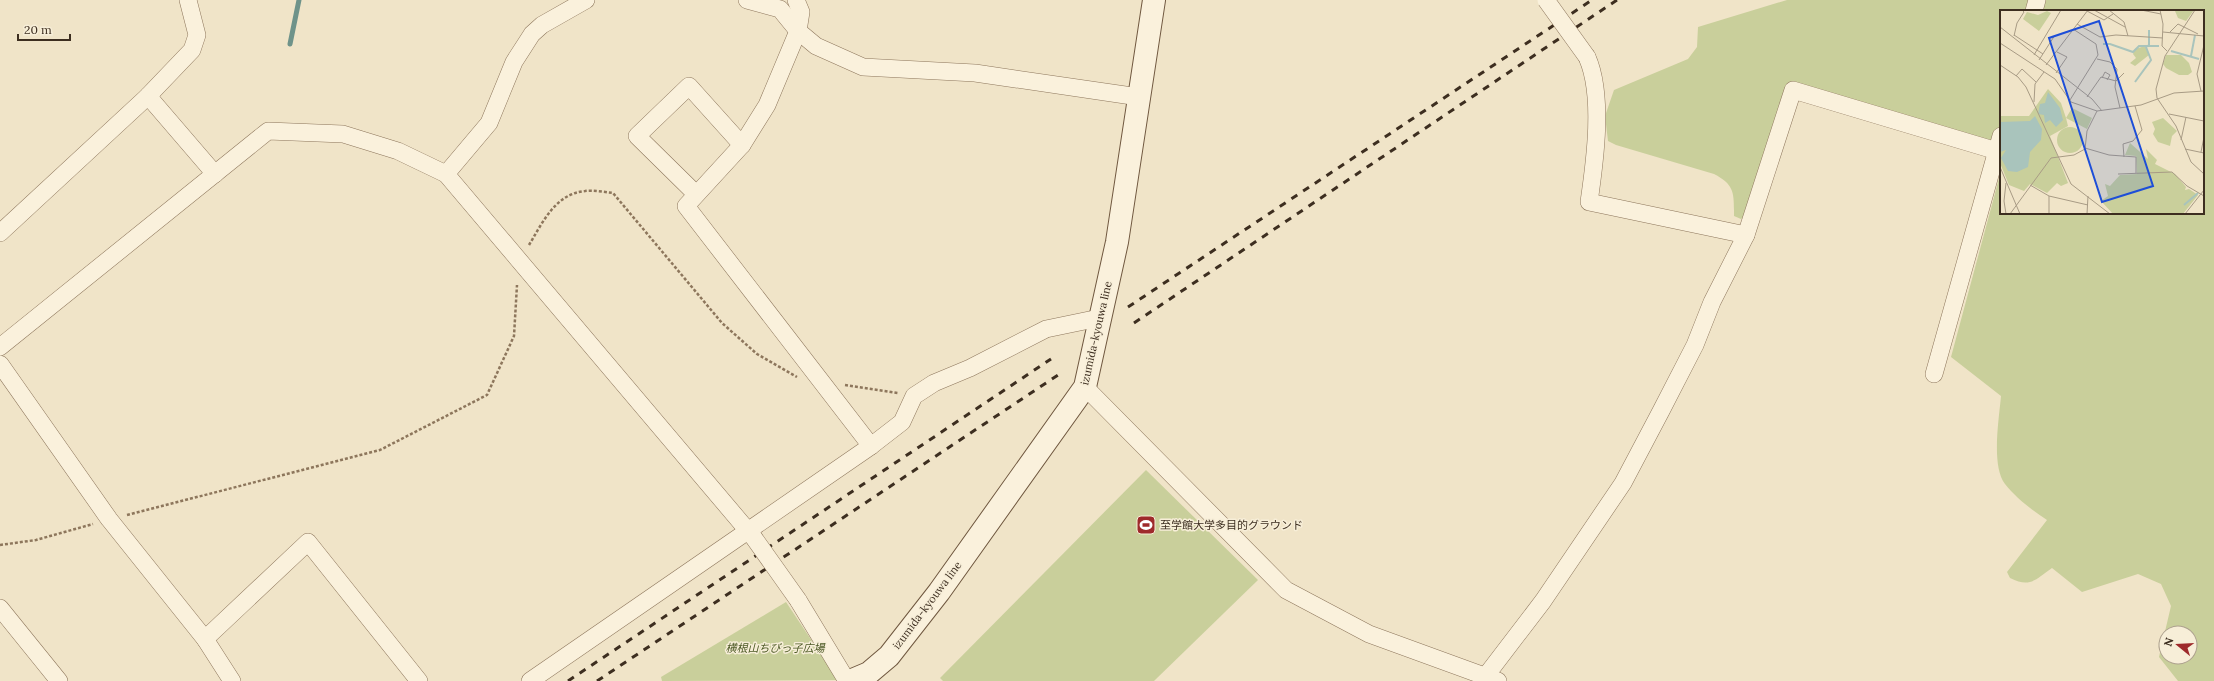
<svg xmlns="http://www.w3.org/2000/svg" width="2214" height="681" viewBox="0 0 2214 681" font-family="Lora,'Noto Sans JP',serif">
<style>
.green{fill:#c9cf9b;fill-rule:evenodd}
.lines{fill:none;stroke-linecap:round;stroke-linejoin:round}
.stream{stroke:#6f938a;stroke-width:5}
.minor-casing{stroke:#8d765c;stroke-width:18}
.secondary-casing{stroke:#6f573f;stroke-width:24}
.path{stroke:#8d765c;stroke-width:2.5;stroke-dasharray:3 2;stroke-linecap:butt}
.minor{stroke:#faf1dc;stroke-width:17}
.secondary{stroke:#faf1dc;stroke-width:22}
.rail{stroke:#3d2e20;stroke-width:3;stroke-dasharray:7 7;stroke-linecap:butt}
.minor-bridge-casing{stroke:#8d765c;stroke-width:18;stroke-linecap:butt}
.minor-bridge{stroke:#faf1dc;stroke-width:17}
.labels{text-anchor:middle;dominant-baseline:central;stroke-width:3;stroke-linejoin:round;paint-order:stroke}
.street-label{font-size:11px;fill:#3d2e20;stroke:#f7eed8}
.poi-label{font-size:11px;fill:#3d2e20;stroke:#f7eed8;text-anchor:start}
.park-label{font-size:11px;font-style:italic;fill:#4d5a26;stroke:#f7eed8}
.inset-river{fill:none;stroke:#a9c4bc;stroke-width:2}
.inset-road{fill:none;stroke:#a89b85;stroke-width:1}
.view{fill:#1d4ed8;fill-opacity:0.15;stroke:#1d4ed8;stroke-width:2}
.inset-edge{fill:none;stroke:#3d2e20;stroke-width:2}
</style>
<rect width="100%" height="100%" fill="#f0e4c8"/>
<g class="green">
<path d="M1787,0H2214V681H2178L2159,657L2171,606L2161,584L2138,574L2082,592L2052,568C2035,580 2030,588 2010,578L2007,572L2047,520C2033,511 2016,498 2005,484C1991,466 1999,419 2001,396L1951,357L2001,171V213H2203V11H2001V144L1789,86L1748,213L1741,219L1734,216C1734,193 1735,185 1714,174L1616,145L1608,141L1605,116L1614,90L1688,59L1697,47L1698,27ZM2166,633H2190V657H2166Z"/>
<path d="M1146,470L1258,580L1154,681H943L940,678Z"/>
<path d="M786,602L838,680L662,681L661,677Z"/>
</g>
<g class="lines">
<path class="stream" d="M290,44L299,0"/>
<g class="minor-casing">
<g id="minor">
<path d="M747,0L780,9L798,31L816,46L863,67L975,73L1139,97"/>
<path d="M796,0L801,12L798,31L767,105L742,145L686,206L871,446"/>
<path d="M2034,11L2037,0"/>
<path d="M1587,57C1604,95 1595,161 1589,202L1746,235"/>
<path d="M148,96L215,174"/>
<path d="M446,174L489,123L514,62L532,34L542,25L586,0"/>
<path d="M696,194L637,136L689,86L742,145"/>
<path d="M0,233L148,96L192,50L197,35L188,0"/>
<path d="M0,347L268,131L343,134L398,151L446,174L754,538"/>
<path d="M0,364L109,519L205,639L232,681"/>
<path d="M1934,374L2001,136"/>
<path d="M1085,387L1286,590L1369,634L1498,681"/>
<path d="M798,600L847,681"/>
<path d="M0,608L59,681"/>
<path d="M205,639L308,542L419,681"/>
<path d="M1485,677L1543,601L1623,483L1661,411L1695,345L1712,302L1746,235L1793,90L1997,151"/>
<path d="M530,681L871,446L902,422L914,396L934,383L970,368L1046,329L1099,318"/>
</g>
</g>
<g class="secondary-casing">
<path id="secondary" d="M850,681L869,673L889,656L939,592L1085,387L1117,242L1154,0"/>
</g>
<g class="path">
<path d="M529,245C543,222 555,194 585,191C593,190 604,192 613,193L722,323L757,354L797,377"/>
<path d="M845,385L898,393"/>
<path d="M127,515L380,450L487,395L514,336L517,285"/>
<path d="M0,545L36,540L93,524"/>
</g>
<use href="#minor" class="minor"/>
<use href="#secondary" class="secondary"/>
<g class="rail">
<path d="M1128,307L1592,0"/>
<path d="M1134,323L1617,0"/>
<path d="M568,681L1051,359"/>
<path d="M597,681L1058,375"/>
</g>
<g class="minor-bridge-casing">
<g id="minor-bridge">
<path d="M1546,0L1587,57"/>
<path d="M754,538L798,600"/>
</g>
</g>
<use href="#minor-bridge" class="minor-bridge"/>
</g>
<defs>
<g id="stadium-square" transform="scale(1)"><rect x="-9" y="-9" width="18" height="18" rx="4" fill="#9e2a2b" stroke="#f7eed8"/><path d="M0-5a6.5 5 0 1 0 0 10a6.5 5 0 1 0 0-10ZM-3.5-1.8h7v3.6h-7Z" fill="#fff"/></g>
</defs>
<g fill-rule="evenodd">
<use href="#stadium-square" x="1146" y="525"/>
</g>
<g class="labels">
<g class="street-label">
<text transform="translate(1096 333) rotate(-77)">izumida-kyouwa line</text>
<text transform="translate(927 605) rotate(-53)">izumida-kyouwa line</text>
</g>
<g class="poi-label">
<text x="1160" y="525">至学館大学多目的グラウンド</text>
</g>
<g class="park-label">
<text x="775" y="648">横根山ちびっ子広場</text>
</g>
</g>
<g transform="translate(2000 10)">
<rect width="204" height="204" fill="#f0e4c8"/>
<path d="M194,0L186,11L178,8L175,1ZM47,1L51,3L39,21L23,9L27,2L38,5ZM145,36L149,45L135,56L130,53L136,48L133,44L135,39ZM166,45H181L189,53L192,62L188,65H179L166,58L163,54ZM48,79L61,93L66,108L72,98L92,108L87,119L66,108L68,116L50,126L68,173L61,176L57,173L47,183L30,174L24,181L9,175L0,153V106H29ZM163,108L177,121L172,126L170,136L158,132L153,124L155,119L152,112ZM57 130a13 13 0 1 1 26 0a13 13 0 1 1-26 0ZM130,133L148,149L146,139L157,150L155,154L175,164L186,177L185,180L189,179L198,185L183,204H113L101,191L108,186L105,174L110,176L120,165L137,164L136,146L125,145Z" fill="#c9cf9b"/>
<path d="M48,82L60,98L63,110L56,117L50,110L45,113L44,105L38,104L40,94L45,93ZM35,106L42,119L41,130L30,142L28,157L17,162L8,161L1,148L6,140L0,142V112L30,111Z" fill="#a9c4bc"/>
<path class="inset-river" d="M103,34H110L133,42L139,36H159M171,41L199,49M191,46L195,25M135,72L151,50L146,37L149,35V20M184,195L198,183"/>
<path class="inset-road" d="M94,0L125,17M109,0L124,12L128,26M141,0L161,4M160,0L163,14L162,36L167,41M195,0L165,46L156,79L157,88L176,116L191,152L204,164M87,1L104,10L113,4M77,14L100,27L116,25L163,28M0,17L92,89L102,101M163,22L204,26M170,22L178,14L198,24M14,25L43,44M14,26L17,13L24,2L22,0M0,33L55,69L71,92L97,101L141,95L174,83L204,81M34,45L61,0M97,49L110,52L117,59L115,77L120,98M39,50L55,25M0,55L18,67L26,77L71,174L110,204M46,55L88,0M56,63L67,47L57,42M16,66L22,59L36,72M102,68L105,62L110,65L107,70M201,81L197,64L204,35M87,87L101,67L116,71L124,63M70,90L98,45L96,34L73,19M34,92L35,74L44,62M169,104L204,111M181,130L186,107M85,138L109,145L136,147V163M185,139L204,143M201,142L204,127M124,147L123,134L133,131L142,120L135,96M0,157L20,204M118,164L172,162L187,176L204,186M30,175L49,186L88,195M6,204L4,191L6,173M10,204L51,148L74,145L85,139L87,121L97,101M49,204V186M87,204L88,186M185,204L204,180"/>
<path class="view" d="M99,11L153,176L102,192L49,28Z"/>
<rect width="204" height="204" class="inset-edge"/>
</g>
<g transform="translate(2178 645) rotate(288)"><circle r="19" fill="#f7eed8" stroke="#ada18e"/>
<path d="M0-3L7 15L0 10L-7 15Z" fill="#9e2a2b"/>
<text y="-6" font-size="11" font-weight="bold" text-anchor="middle" fill="#3d2e20">N</text>
</g>
<path d="M18 34v6h52v-6" fill="none" stroke="#3d2e20" stroke-width="2"/>
<text x="24" y="34" font-size="12" fill="#3d2e20" stroke="#f7eed8" stroke-width="3" paint-order="stroke">20 m</text>
</svg>
